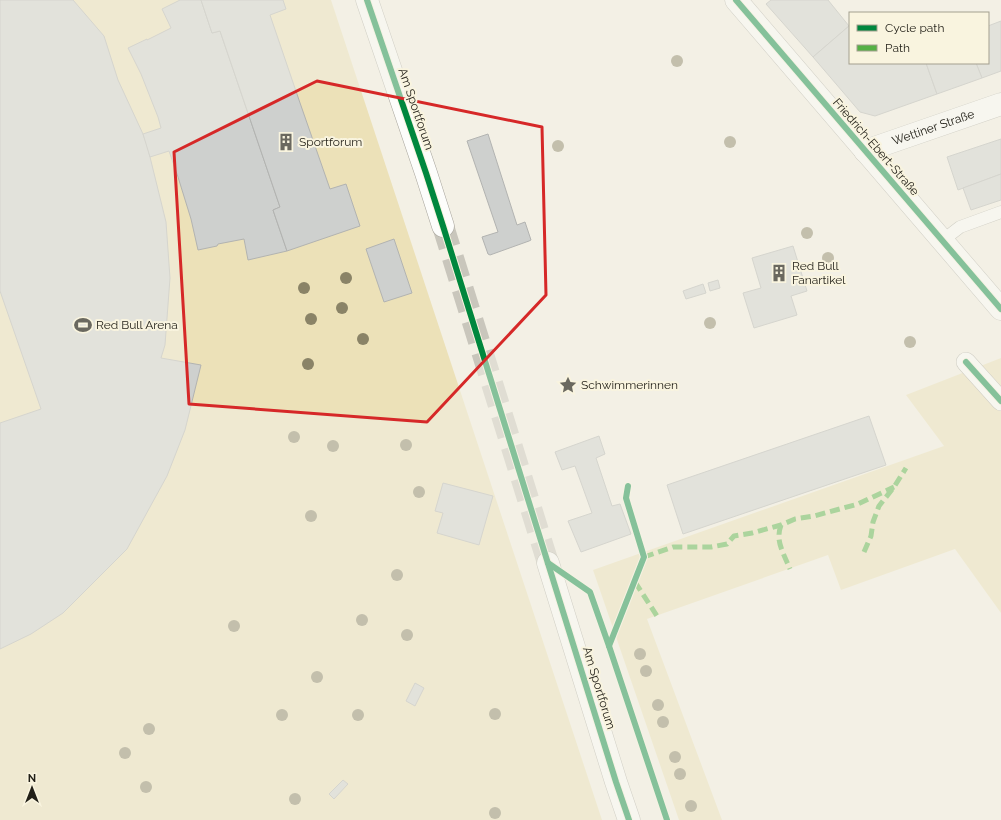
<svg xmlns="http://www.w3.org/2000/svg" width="1001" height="820" viewBox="0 0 1001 820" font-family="Raleway,sans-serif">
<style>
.green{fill:#ece1b8}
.building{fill:#ced0ce;stroke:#b2b3b1}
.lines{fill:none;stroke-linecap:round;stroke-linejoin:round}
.secondary-tunnel{stroke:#c9c6bc;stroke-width:22;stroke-dasharray:22 11;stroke-linecap:butt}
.service-casing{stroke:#a9a69e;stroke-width:13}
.pedestrian-casing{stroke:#a9a69e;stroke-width:20}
.minor-casing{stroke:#a9a69e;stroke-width:23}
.secondary-casing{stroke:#a9a69e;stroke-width:23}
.service{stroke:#fdfdfb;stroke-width:12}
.pedestrian{stroke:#fdfdfb;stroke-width:19}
.minor{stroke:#fdfdfb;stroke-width:22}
.secondary{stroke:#fdfdfb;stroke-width:22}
.quiet{stroke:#55b145;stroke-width:5;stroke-dasharray:10 5;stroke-linecap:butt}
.cycleway-casing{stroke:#f9f4df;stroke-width:8}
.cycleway{stroke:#00873e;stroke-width:6}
.tree{fill:#8a8367}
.marked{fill:none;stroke:#d62828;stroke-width:3;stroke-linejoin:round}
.labels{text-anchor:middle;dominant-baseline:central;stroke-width:4;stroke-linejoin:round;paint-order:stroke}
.street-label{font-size:12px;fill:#211f17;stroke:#f9f4df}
.poi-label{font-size:12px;fill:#211f17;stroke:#f9f4df;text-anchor:start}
</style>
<rect width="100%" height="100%" fill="#f3f0e5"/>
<g class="green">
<path d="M0,0H331L602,820H0Z"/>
<path d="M1001,358V613L955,549L841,590L828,555L647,619L722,820H679L593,570L944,446L906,395Z"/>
</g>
<g class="building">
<path d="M0,0H73L104,36L118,80L143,134L147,145L150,157L166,222L170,278L165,345L161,358L201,365L185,430L167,476L127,549L63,613L31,634L0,649V423L41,409L0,291Z"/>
<path d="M180,0H201L212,33L220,31L280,207L273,210L287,251L248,260L244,239L218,244L217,246L198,250L191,219L178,177L169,151L150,157L143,134L161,128L158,117L141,74L128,48L147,39V40L171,28L162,9Z"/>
<path d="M201,0H283L286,9L270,15L299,100L330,189L346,184L360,226L287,251L273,210L280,207L220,31L212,33Z"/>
<path d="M771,0H828L849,26L813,57L766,4Z"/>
<path d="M1001,21V71L982,78L976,63H988V26Z"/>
<path d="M849,26L850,27V63H926L937,94L875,116L860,112L813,57Z"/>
<path d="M926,63H976L982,78L937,94Z"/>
<path d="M488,134L517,225L525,222L531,240L529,241L490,255L488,254L482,237L498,232L467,141Z"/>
<path d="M1001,139V174L958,190L947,157Z"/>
<path d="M1001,174V200L971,210L963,188Z"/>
<path d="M394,239L412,293L384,302L366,249Z"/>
<path d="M793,246L807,291L791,296L797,315L754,328L743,293L761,288L752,258Z"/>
<path d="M718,280L720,288L710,291L708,283Z"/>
<path d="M703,284L706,293L686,299L683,291Z"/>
<path d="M869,416L886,465L683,534L667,485Z"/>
<path d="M599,436L605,454L596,458L612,506L620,504L631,534L581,552L568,521L592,513L575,466L562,470L555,452Z"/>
<path d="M443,483L493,496L479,545L437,533L443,513L435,511Z"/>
<path d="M415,683L424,688L415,706L406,701Z"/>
<path d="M343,780L348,784L334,799L329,794Z"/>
</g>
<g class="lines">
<path class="secondary-tunnel" d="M443,226L548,563"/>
<g class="service-casing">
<path id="service" d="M942,241L960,227L1001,212"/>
</g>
<g class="pedestrian-casing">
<path id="pedestrian" d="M966,362L1001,401"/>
</g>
<g class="minor-casing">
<g id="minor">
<path d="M736,0L1001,309"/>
<path id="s1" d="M865,151L1001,104"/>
</g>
</g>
<g class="secondary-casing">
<g id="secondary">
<path d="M367,0L426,173L443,226"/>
<path d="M548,563L616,782L629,820"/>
</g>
</g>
<use href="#service" class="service"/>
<use href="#pedestrian" class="pedestrian"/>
<use href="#minor" class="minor"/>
<use href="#secondary" class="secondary"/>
<g class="quiet">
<path d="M781,525C780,528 779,532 779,535C778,545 786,559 790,569"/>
<path d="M864,552L871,536L873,522L879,506L894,487L906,468"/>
<path d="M644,557L673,547H711L727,544L734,536L752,533L781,525L795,519L814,516L858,504L894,487"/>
<path d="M635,582L657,616"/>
</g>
<g class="cycleway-casing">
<g id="cycleway">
<path d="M367,0L426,173L443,226L616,782L629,820"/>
<path d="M736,0L1001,309"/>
<path d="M966,362L1001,401"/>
<path d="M548,563L590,592L609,646L667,820"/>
<path d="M609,646L644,557L626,498L628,486"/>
</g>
</g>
<use href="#cycleway" class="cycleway"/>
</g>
<g class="tree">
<circle cx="677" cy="61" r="6"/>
<circle cx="730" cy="142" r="6"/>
<circle cx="558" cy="146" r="6"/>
<circle cx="807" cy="233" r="6"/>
<circle cx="828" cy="258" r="6"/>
<circle cx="346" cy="278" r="6"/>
<circle cx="304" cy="288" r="6"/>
<circle cx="342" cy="308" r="6"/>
<circle cx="311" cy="319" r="6"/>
<circle cx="710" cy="323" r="6"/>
<circle cx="363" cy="339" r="6"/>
<circle cx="910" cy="342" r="6"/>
<circle cx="308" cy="364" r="6"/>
<circle cx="294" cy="437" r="6"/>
<circle cx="406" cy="445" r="6"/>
<circle cx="333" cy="446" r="6"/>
<circle cx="419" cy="492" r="6"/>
<circle cx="311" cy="516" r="6"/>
<circle cx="397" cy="575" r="6"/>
<circle cx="362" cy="620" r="6"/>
<circle cx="234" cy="626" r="6"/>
<circle cx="407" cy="635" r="6"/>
<circle cx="640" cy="654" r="6"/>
<circle cx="646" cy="671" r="6"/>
<circle cx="317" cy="677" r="6"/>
<circle cx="658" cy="705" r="6"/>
<circle cx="495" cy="714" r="6"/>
<circle cx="282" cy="715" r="6"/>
<circle cx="358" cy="715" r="6"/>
<circle cx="663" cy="722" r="6"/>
<circle cx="149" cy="729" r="6"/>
<circle cx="125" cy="753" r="6"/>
<circle cx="675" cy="757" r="6"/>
<circle cx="680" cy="774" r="6"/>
<circle cx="146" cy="787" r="6"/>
<circle cx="295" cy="799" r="6"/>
<circle cx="691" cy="806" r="6"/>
<circle cx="495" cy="813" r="6"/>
</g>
<path d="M0 0H1001V820H0ZM317,81L542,127L546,295L427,422L189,404L174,152Z" fill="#f3f0e5" fill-opacity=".55" fill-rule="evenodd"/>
<path class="marked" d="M317,81L542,127L546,295L427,422L189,404L174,152Z"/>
<defs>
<g id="building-bare" transform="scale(1.38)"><path d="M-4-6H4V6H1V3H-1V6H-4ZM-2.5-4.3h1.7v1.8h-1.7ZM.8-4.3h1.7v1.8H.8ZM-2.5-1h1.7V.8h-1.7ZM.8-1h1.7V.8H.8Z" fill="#6a685f" stroke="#f9f4df" stroke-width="2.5" paint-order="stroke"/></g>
<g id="stadium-bare" transform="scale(1.38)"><path d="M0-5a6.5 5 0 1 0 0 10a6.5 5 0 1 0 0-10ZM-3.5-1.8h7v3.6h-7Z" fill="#6a685f" stroke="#f9f4df" stroke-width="2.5" paint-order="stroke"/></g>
<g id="sight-bare" transform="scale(1.38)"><path d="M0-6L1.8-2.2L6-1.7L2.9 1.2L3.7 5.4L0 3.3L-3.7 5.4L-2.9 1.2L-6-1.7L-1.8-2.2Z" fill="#6a685f" stroke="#f9f4df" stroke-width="2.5" paint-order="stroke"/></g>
</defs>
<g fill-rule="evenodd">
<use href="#building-bare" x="286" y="142"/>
<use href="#building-bare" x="779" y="273"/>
<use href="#stadium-bare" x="83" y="325"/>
<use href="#sight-bare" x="568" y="385"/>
</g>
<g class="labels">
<g class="street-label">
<text transform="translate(416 109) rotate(71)">Am Sportforum</text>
<text stroke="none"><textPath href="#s1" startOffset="72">Wettiner Straße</textPath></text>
<text transform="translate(876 147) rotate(49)">Friedrich-Ebert-Straße</text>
<text transform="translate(599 688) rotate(73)">Am Sportforum</text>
</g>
<g class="poi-label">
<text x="299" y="142">Sportforum</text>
<text x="792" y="266">Red Bull<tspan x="792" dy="14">Fanartikel</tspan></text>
<text x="96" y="325">Red Bull Arena</text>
<text x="581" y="385">Schwimmerinnen</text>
</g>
</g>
<rect x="849" y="12" width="140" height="52" fill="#f9f4df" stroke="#a39f8f"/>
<rect x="857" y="25" width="20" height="6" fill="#00873e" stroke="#a39f8f"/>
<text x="885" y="32" font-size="12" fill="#211f17">Cycle path</text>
<rect x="857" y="45" width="20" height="6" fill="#55b145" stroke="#a39f8f"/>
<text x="885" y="52" font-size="12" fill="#211f17">Path</text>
<g transform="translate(32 788)" stroke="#f9f4df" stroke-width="3" paint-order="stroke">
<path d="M0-3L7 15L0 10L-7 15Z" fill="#211f17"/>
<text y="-6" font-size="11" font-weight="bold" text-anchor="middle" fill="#211f17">N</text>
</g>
</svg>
